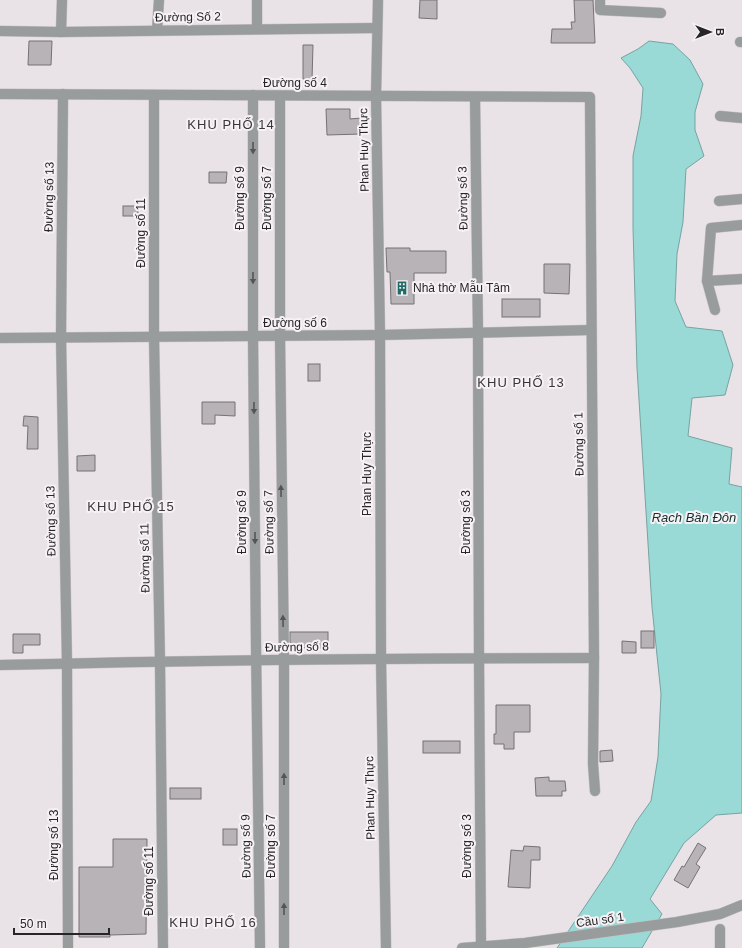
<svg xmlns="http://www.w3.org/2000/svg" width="742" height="948" viewBox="0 0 742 948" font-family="Helvetica,sans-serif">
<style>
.water{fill:#99d9d6;stroke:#77a3a2}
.building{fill:#b8b3b6;stroke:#757174}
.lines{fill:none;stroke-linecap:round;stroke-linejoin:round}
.minor-casing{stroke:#c6c1c4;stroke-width:11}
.minor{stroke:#999c9c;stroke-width:10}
.oneway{fill:#555556}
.labels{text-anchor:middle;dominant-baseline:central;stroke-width:4;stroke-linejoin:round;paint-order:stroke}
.street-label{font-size:12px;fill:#272527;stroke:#f6f1f4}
.poi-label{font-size:12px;fill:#272527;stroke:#f6f1f4;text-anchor:start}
.neighbourhood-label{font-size:13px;letter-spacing:1px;fill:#3a3538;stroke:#f6f1f4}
.water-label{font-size:13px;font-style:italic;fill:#0f2f2e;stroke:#f6f1f4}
</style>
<rect width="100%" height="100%" fill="#e9e3e7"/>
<path class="water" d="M649,41L673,44L690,60L703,84L695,112V130L704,156L686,169L683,222L677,254L675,301L686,327L722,331L733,365L725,395L692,398L688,436L732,448L729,484L742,487V813L716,815L684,843L650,899L662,914L642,948H557L612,866L636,822L651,801L658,757L661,694L652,607L637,368L633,228V156L641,116L643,88L630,68L621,58L638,49Z"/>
<g class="building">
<path d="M420,0H437V19L419,18Z"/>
<path d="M574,0H593L595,43H551L552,29H572L571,22H575Z"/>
<path d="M29,41H52L51,65H28Z"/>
<path d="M303,45H313L312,80L303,79Z"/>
<path d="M326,109H350V119L361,118V134L327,135Z"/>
<path d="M209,172H227L226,183H209Z"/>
<rect x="123" y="206" width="15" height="10"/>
<path d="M386,248H410V251H446V273H414V304H391L390,272H387Z"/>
<path d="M544,264H570L569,294L544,293Z"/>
<rect x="502" y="299" width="38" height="18"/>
<rect x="308" y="364" width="12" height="17"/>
<path d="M202,402H235V416L215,415V424H202Z"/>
<path d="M24,416L38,417V449H27L28,426H23Z"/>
<path d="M95,455V471H77V456Z"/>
<rect x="641" y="631" width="13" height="17"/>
<rect x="290" y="632" width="38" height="16"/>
<path d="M13,634H40V645H23V653H13Z"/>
<path d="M622,641L636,642V653H622Z"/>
<path d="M496,705H530V732H514V749H504V744H494V734H496Z"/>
<rect x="423" y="741" width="37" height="12"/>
<path d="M612,750L613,761L600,762V751Z"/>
<path d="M549,777V781H565L566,791H562V796H536L535,778Z"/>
<rect x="170" y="788" width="31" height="11"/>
<rect x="223" y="829" width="14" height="16"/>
<path d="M113,839H147L146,934L110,935V937H79V867H113Z"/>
<path d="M698,843L706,848L696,864L700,867L688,888L674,880L682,866L684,867Z"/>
<path d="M524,846L540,847V860H531L530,888L508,887L511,850L523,851Z"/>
</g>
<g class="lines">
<g class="minor-casing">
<g id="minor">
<path d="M378,0L376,96L380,335L381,659L386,948"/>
<path d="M600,0V10L661,13"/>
<path d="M257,29V0"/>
<path d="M157,30L159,0"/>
<path d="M0,31L61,32L377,28"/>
<path d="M61,32L62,0"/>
<path d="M740,42H742"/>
<path d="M0,94L590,97L594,658L593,764L595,791"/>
<path d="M63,94L61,337L67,664L68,948"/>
<path d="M154,95V337L160,662L163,948"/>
<path d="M253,95V336L256,647L260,948"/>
<path d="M280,96V336L284,660V948"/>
<path d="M475,97L478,333L479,658L481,946"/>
<path d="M720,116L742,118"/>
<path d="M719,201L742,199"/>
<path d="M707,281L742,279"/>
<path d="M715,310L707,281L711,228L742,225"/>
<path d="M0,338L380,335L591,330"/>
<path d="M0,665C198,660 396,658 594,658"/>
<path d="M720,929V948"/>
<path d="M462,948L525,943L677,922L720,914L742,905"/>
</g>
</g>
<use href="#minor" class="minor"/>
</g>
<defs><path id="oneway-solid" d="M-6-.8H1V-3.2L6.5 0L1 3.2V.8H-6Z"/></defs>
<g class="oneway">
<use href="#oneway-solid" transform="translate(253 148) rotate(90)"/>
<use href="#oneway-solid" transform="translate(253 278) rotate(90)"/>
<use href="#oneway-solid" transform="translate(254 408) rotate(90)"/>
<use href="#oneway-solid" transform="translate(281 491) rotate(-91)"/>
<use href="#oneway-solid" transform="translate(255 538) rotate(90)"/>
<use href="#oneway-solid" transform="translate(283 621) rotate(-91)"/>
<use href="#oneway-solid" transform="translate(284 779) rotate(-90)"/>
<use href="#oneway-solid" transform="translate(284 909) rotate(-90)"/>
</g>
<defs>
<g id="building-bare" transform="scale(1.08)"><path d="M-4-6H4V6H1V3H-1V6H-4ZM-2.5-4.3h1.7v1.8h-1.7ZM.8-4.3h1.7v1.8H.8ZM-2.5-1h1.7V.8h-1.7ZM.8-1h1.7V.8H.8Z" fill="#1f6b69" stroke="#f6f1f4" stroke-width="2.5" paint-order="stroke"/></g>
</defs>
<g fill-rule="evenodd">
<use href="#building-bare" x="402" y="288"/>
</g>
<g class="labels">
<g class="street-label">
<text transform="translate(188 17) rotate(-1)">Đường Số 2</text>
<text x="295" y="83">Đường số 4</text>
<text transform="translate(364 150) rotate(-91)">Phan Huy Thực</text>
<text transform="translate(49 197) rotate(-89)">Đường số 13</text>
<text transform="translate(240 198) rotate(-90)">Đường số 9</text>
<text transform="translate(267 198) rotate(-90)">Đường số 7</text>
<text transform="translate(463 198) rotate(-91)">Đường số 3</text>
<text transform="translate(141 233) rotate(-90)">Đường số 11</text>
<text x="295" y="323">Đường số 6</text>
<text transform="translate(579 444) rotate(-91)">Đường số 1</text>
<text transform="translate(367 474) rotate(-90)">Phan Huy Thực</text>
<text transform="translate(51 521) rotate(-91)">Đường số 13</text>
<text transform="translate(242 522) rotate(-90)">Đường số 9</text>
<text transform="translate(269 522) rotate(-91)">Đường số 7</text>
<text transform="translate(466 522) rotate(-90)">Đường số 3</text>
<text transform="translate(145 558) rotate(-91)">Đường số 11</text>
<text transform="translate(297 647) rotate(-1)">Đường số 8</text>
<text transform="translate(370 798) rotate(-91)">Phan Huy Thực</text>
<text transform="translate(54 845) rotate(-90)">Đường số 13</text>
<text transform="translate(246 846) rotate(-91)">Đường số 9</text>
<text transform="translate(271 846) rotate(-90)">Đường số 7</text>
<text transform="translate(467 846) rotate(-90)">Đường số 3</text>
<text transform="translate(149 881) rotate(-90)">Đường số 11</text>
<text transform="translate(600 920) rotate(-8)">Cầu số 1</text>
</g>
<g class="poi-label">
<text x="413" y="288">Nhà thờ Mẫu Tâm</text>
</g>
<g class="neighbourhood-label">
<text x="231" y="124">KHU PHỐ 14</text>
<text x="521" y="382">KHU PHỐ 13</text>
<text x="131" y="506">KHU PHỐ 15</text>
<text x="213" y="922">KHU PHỐ 16</text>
</g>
<g class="water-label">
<text x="694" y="517">Rạch Bần Đôn</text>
</g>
</g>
<g transform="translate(710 32) rotate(90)" stroke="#f6f1f4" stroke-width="3" paint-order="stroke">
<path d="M0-3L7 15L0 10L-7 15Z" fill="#272527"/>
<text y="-6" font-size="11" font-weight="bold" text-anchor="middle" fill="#272527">B</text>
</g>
<path d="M14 928v6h95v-6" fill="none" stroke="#272527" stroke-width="2"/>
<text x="20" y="928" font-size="12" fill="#272527" stroke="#f6f1f4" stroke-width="3" paint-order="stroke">50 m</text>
</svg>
